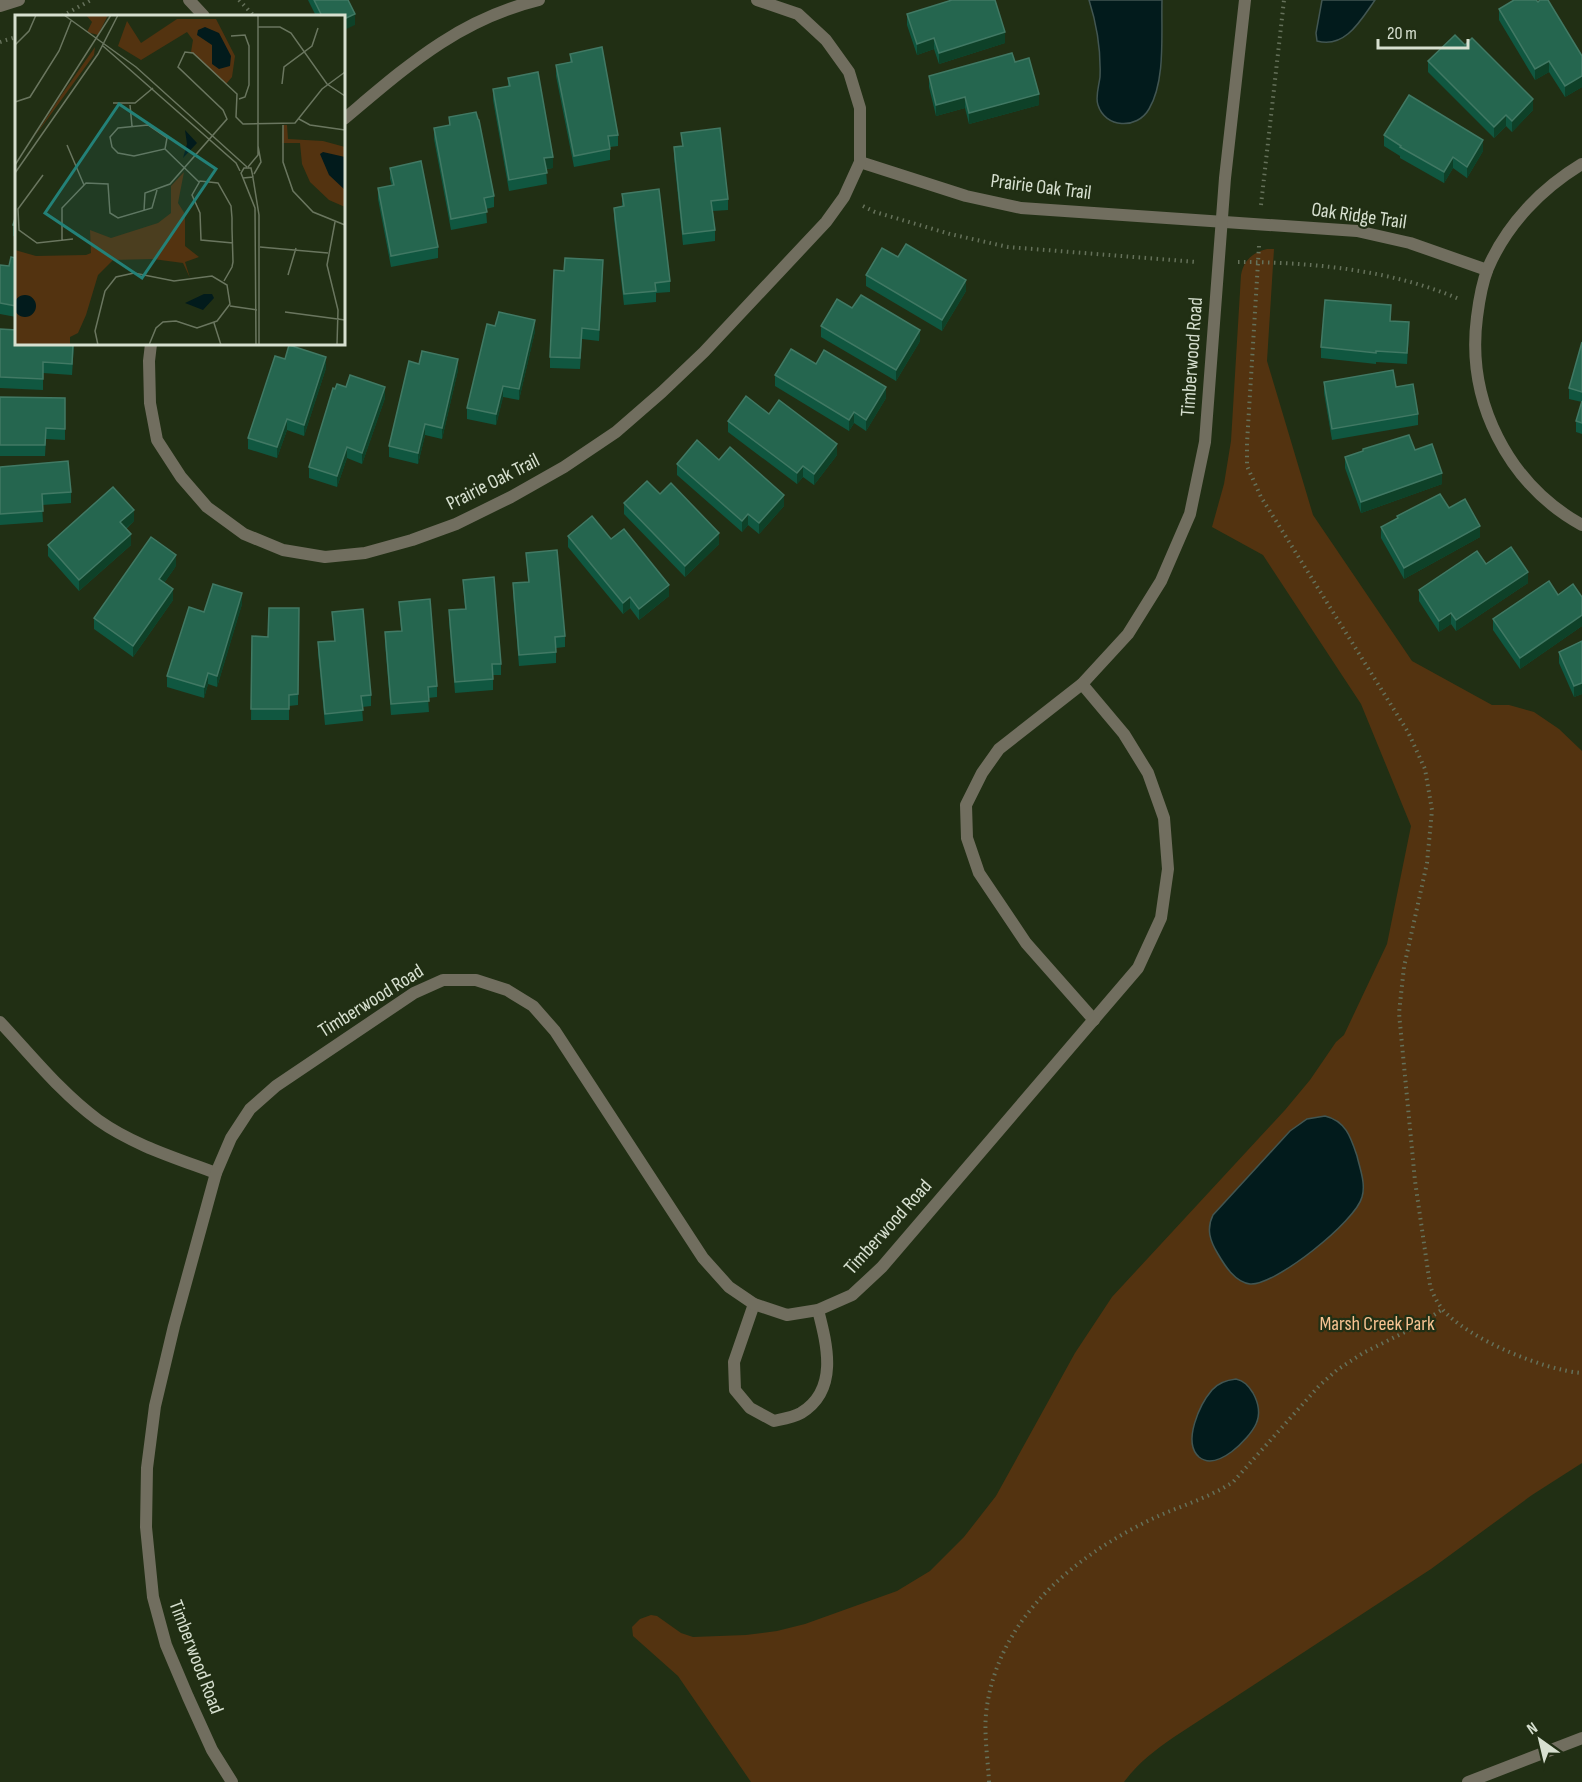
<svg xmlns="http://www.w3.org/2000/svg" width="1582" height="1782" viewBox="0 0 1582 1782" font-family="'Sofia Sans Condensed',sans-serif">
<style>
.green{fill:#533310}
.water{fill:#021b1c;stroke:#425652;stroke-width:1.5}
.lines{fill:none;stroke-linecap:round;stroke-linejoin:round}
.path{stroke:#65715a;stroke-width:4;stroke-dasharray:1.5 4.5;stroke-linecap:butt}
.minor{stroke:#716e5f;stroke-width:12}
.wall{fill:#105740}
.shaded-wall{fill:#0e4128}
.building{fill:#25664f;stroke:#417964;stroke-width:1.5}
.labels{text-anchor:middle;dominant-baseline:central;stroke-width:4.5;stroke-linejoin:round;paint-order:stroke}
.street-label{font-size:20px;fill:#d7e0d0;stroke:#212f14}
.park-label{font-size:20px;fill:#f7c392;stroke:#212f14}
.inset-road{fill:none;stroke:#6a765f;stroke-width:1.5}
.view{fill:#238178;fill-opacity:0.15;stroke:#238178;stroke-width:3}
.inset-edge{fill:none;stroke:#d7e0d0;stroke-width:3}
</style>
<rect width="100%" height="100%" fill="#212f14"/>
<path class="green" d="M1267,249H1274L1267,361L1313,515L1412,661L1492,705H1509L1534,712L1559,729L1582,751V1463L1532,1495L1431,1569L1174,1737C1155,1750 1138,1763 1124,1782H751L678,1676L633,1636L632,1627L640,1619L651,1615L657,1616L681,1633L693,1637L746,1635L777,1631L805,1624L897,1591L930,1571L964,1537L996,1496L1075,1353L1112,1297L1285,1110L1310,1080L1336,1042L1344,1035L1387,944L1411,826L1361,704L1263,555L1212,527L1224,484L1231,441L1241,275C1244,260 1252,253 1267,249Z"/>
<g class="water">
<path d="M1089,0H1162C1161,33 1166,80 1149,109C1137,130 1105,128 1098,105C1095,97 1099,86 1100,77C1101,51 1097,25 1089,0Z"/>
<path d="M1322,0H1375C1361,20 1345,49 1317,41L1316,33Z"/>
<path d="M1325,1116C1346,1121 1351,1138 1357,1156C1360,1169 1366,1184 1362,1197C1356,1221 1275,1286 1250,1284C1235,1282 1225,1266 1218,1254C1210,1241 1206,1229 1213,1215L1290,1131L1307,1119Z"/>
<path d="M1236,1379C1244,1381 1248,1385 1253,1393C1258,1402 1261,1413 1256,1424C1249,1439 1217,1472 1199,1457C1182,1442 1200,1404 1212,1390C1218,1383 1227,1380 1236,1379Z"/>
</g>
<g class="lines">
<g class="path">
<path d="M239,0L254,16"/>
<path d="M62,16L91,0"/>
<path d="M0,42L16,37"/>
<path d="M1261,205L1284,0"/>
<path d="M863,206L875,212L950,234L1008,247L1197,262"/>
<path d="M1259,246L1247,443V466L1261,497L1408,732L1425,769L1432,810L1427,863L1404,967L1399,1013L1415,1181L1430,1285C1433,1295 1437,1302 1443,1310C1469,1339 1543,1370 1582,1373"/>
<path d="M1238,262C1311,262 1392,270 1459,299"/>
<path d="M989,1782C988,1760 984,1736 986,1714C996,1619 1074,1556 1154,1518C1180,1506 1209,1498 1233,1482L1319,1386L1337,1370L1363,1353L1417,1326L1443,1309"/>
</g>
<g class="minor">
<path d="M189,0L204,16"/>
<path d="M0,6L19,0"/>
<path d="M344,119C406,67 457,20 539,0"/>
<path d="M860,162L966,196L1021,208L1357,231L1410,243L1487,270"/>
<path d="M1582,164C1542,188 1507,224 1488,268C1482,283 1479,301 1477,317C1466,401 1508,484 1582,525"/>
<path d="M151,344L149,361L150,403L157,440L181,477L207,507L244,534L283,550L325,557L365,553L412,540L456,524L511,497L564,467L616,432L662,392L704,352L826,222L844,197L860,162V108L849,72L826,40L798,14L757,0"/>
<path d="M1094,1020L1026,943L979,873L967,838L966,805L982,773L999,749L1082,684L1128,634L1161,581L1190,514L1205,442L1225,178L1245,0"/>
<path d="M0,1022C31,1055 61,1093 98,1120C133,1145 176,1158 216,1173"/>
<path d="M754,1304L734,1362L735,1390L750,1408L774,1421C783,1419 794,1417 801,1413C839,1390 827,1345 818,1310"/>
<path d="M232,1782L212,1750L188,1697L166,1645L153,1597L146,1527L147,1468L155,1406L174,1326L216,1173L231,1138L250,1109L276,1086L414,993L443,980H476L507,990L533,1006L555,1031L703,1258L729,1287L754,1304L787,1315L818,1310L852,1295L882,1267L1138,968L1161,918L1168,869L1164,818L1148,773L1124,734L1082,684"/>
<path d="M1468,1782L1582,1738"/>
</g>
</g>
<g class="wall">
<path d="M308,0H348L355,25L344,16H316Z"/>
<path d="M1499,9L1582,56V87L1565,97L1549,72L1535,80L1499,20Z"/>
<path d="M907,14L1005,43L939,64L934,49L917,55L907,25Z"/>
<path d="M570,54L618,135V146L610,147V160L574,167L556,76V65L570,62Z"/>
<path d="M1428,61L1533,110L1512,132L1506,126L1494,138L1428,72Z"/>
<path d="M1015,62L1039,105L969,124L965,108L936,116L929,87V76Z"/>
<path d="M508,78L553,168L546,169L547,184L509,191L493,100V89L508,86Z"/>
<path d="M449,117L494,196V207L486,209L487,223L451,230L434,139V128L449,125Z"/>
<path d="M681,133L728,199V210L713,211L715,230V241L683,245L674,158V147L682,146Z"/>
<path d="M1384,135L1483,151L1467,178L1453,168L1444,183L1400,158V156L1384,146Z"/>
<path d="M390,168L438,247V258L391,267L378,199V188L392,186L390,179Z"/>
<path d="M622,194L670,281V292L656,293V302L624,305L614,219V208L622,206Z"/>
<path d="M16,215V237L13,236V225Z"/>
<path d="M898,257L966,291L942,331L866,286V275Z"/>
<path d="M16,258V317L0,314V265L9,266Z"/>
<path d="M564,271H603L599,341L582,339L580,369L550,368V357Z"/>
<path d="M852,308L920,341L896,381L821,337V326Z"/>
<path d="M1391,321L1409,333L1407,364L1376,362V364L1321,358V347Z"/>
<path d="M495,326L535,331L519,400L503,397L496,425L467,419V408Z"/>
<path d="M0,329L74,344L72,375L43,373V390L0,388Z"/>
<path d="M1582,342V434L1576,432V421L1582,402L1569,399V388Z"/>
<path d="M419,364L458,370L442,439L425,435L418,464L389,457V446Z"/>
<path d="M816,364L886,398L866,431L854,423L849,431L775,386V375Z"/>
<path d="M326,368L304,436L287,430L277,458L248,449V438Z"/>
<path d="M1324,382L1396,387L1418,414V425L1332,440L1324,393Z"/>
<path d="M346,387L385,398L362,464L347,458L337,487L309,478V467L335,389Z"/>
<path d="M0,397L65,398V440L46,439L45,456H0Z"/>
<path d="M769,414L837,455L814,485L803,477L797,484L728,432V421Z"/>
<path d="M1415,450L1442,484L1361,513L1345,468V457Z"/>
<path d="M719,460L784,506L759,534L748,525L742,532L677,475V464Z"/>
<path d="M0,467L71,492V503L42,505L43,522L0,525Z"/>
<path d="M660,494L719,544L685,577L624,514V503Z"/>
<path d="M134,521L126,529L131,545L79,591L48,556V545Z"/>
<path d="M1381,527L1480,537L1404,579L1381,538Z"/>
<path d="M568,536L611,539L669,596L639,620L630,608L623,614L568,547Z"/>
<path d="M526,553L565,636V647L556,648V663L519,666L513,594V583L528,582Z"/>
<path d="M1486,564L1528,583L1456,631L1451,624L1439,632L1419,601V590Z"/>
<path d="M176,566L164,583L173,600L133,657L94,629V618Z"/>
<path d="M463,580L501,664V675H493V690L455,693L449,621V610L465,609Z"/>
<path d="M1582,597V626L1520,669L1493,630V619Z"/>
<path d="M399,602L437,686V697L428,698L429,712L391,715L385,643V632L401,631Z"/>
<path d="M242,604L217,687L208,684L204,698L167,687V676L204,612Z"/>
<path d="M299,608L298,705L289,706V720H251L252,636L268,637Z"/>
<path d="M332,612L371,695V706L362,707L363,721L325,725L318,653V642L334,641Z"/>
<path d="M1582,641V694L1574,697L1559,663V652Z"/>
</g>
<g class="shaded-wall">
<path d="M355,14V25L344,30V19Z"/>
<path d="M1005,32V43L939,64V53Z"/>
<path d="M934,38V49L917,55V44Z"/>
<path d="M1549,61V72L1535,80V69Z"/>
<path d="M1582,76V87L1565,97V86Z"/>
<path d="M1039,94V105L969,124V113Z"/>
<path d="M965,97V108L936,116V105Z"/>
<path d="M1533,99V110L1512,132V121Z"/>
<path d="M1506,115V126L1494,138V127Z"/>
<path d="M1483,140V151L1467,178V167Z"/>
<path d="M553,157V168L544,169V158Z"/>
<path d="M1453,157V168L1444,183V172Z"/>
<path d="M603,260V271L599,341V330Z"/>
<path d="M966,280V291L942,331V320Z"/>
<path d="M535,320V331L519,400V389Z"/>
<path d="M1409,322V333L1407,364V353Z"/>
<path d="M920,330V341L896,381V370Z"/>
<path d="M326,357V368L304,436V425Z"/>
<path d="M458,359V370L442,439V428Z"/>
<path d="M503,386V397L496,425V414Z"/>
<path d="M385,387V398L362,464V453Z"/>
<path d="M886,387V398L866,431V420Z"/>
<path d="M854,412V423L849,431V420Z"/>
<path d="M287,419V430L277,458V447Z"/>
<path d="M425,424V435L418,464V453Z"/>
<path d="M837,444V455L814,485V474Z"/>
<path d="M347,447V458L337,487V476Z"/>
<path d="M803,466V477L797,484V473Z"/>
<path d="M1442,473V484L1361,513V502Z"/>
<path d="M784,495V506L759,534V523Z"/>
<path d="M134,510V521L120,533V522Z"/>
<path d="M748,514V525L742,532V521Z"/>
<path d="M1480,526V537L1404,579V568Z"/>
<path d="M719,533V544L685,577V566Z"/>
<path d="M131,534V545L79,591V580Z"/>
<path d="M176,555V566L159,590V579Z"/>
<path d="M1528,572V583L1456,631V620Z"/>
<path d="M669,585V596L639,620V609Z"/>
<path d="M173,589V600L133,657V646Z"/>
<path d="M242,593V604L217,687V676Z"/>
<path d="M630,597V608L623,614V603Z"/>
<path d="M1451,613V624L1439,632V621Z"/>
<path d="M1582,615V626L1520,669V658Z"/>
<path d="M208,673V684L204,698V687Z"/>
<path d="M1582,683V694L1574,697V686Z"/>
</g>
<g class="building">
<path d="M314,0H348L355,14L344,19V16H322Z"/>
<path d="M952,0H995L1005,32L939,53L934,38L917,44L907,14Z"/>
<path d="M1514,0H1536L1538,2L1540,0H1548L1582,56V76L1565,86L1549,61L1535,69L1499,9Z"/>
<path d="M1455,35L1465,45L1472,38L1533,99L1512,121L1506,115L1494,127L1428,61Z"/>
<path d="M602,47L618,135L608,136L610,149L574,156L556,65L572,62L570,54Z"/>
<path d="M1012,53L1015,62L1029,58L1039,94L969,113L965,97L936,105L929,76Z"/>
<path d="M538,72L553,157L544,158L547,173L509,180L493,89L510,86L508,78Z"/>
<path d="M1409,95L1483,140L1467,167L1453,157L1444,172L1400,147L1401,146L1384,135Z"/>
<path d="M476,112L478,119L479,120L494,196L484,198L487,212L451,219L434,128L450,125L449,117Z"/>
<path d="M720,128L728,199L711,201L715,230L683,234L674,147L683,146L681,133Z"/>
<path d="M421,161L438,247L391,256L378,188L394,185L390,168Z"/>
<path d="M659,189L670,281L655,283L656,291L624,294L614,208L624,206L622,194Z"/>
<path d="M16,215V226L13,225Z"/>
<path d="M906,244L966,280L942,320L866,275L882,248L898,257Z"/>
<path d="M11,257L16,258V306L0,303V265L9,266Z"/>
<path d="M565,258L603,260L599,330L582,328L580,358L550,357L554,270L564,271Z"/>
<path d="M861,295L920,330L896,370L821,326L837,299L852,308Z"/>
<path d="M1325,300L1391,305L1390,321L1409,322L1407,353L1376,351V353L1321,347Z"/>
<path d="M499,312L535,320L519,389L503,386L496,414L467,408L487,324L495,326Z"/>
<path d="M0,329L16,330V344H73L72,364L43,362V379L0,377Z"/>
<path d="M1582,342V392L1569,388Z"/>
<path d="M289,345L326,357L304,425L287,419L277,447L248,438L275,356L285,359Z"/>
<path d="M791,349L816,364L824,350L886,387L866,420L854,412L849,420L775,375Z"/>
<path d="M422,351L458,359L442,428L425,424L418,453L389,446L409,361L419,364Z"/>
<path d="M1393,370L1396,387L1413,384L1418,414L1332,429L1324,382Z"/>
<path d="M350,375L385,387L362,453L347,447L337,476L309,467L333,388L335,389L337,384L346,387Z"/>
<path d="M746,396L769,414L779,400L837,444L814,474L803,466L797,473L728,421Z"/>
<path d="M0,397L65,398V429L46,428L45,445H0Z"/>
<path d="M1582,401V423L1576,421Z"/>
<path d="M1409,435L1415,450L1432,444L1442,473L1361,502L1345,457L1363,451V449Z"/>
<path d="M697,440L719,460L730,447L784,495L759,523L748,514L742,521L677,464Z"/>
<path d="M68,461L71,492L42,494L43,511L0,514V467Z"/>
<path d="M647,481L660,494L671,483L719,533L685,566L624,503Z"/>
<path d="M113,487L134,510L120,522L131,534L79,580L48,545Z"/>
<path d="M1440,494L1449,508L1465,499L1480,526L1404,568L1381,527L1398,518L1397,516Z"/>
<path d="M592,516L611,539L624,529L669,585L639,609L630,597L623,603L568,536Z"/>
<path d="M151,537L176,555L159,579L173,589L133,646L94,618Z"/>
<path d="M1511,547L1528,572L1456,620L1451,613L1439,621L1419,590L1477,551L1486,564Z"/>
<path d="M557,550L565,636L555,637L556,652L519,655L513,583L529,582L526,553Z"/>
<path d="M494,577L501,664H492L493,679L455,682L449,610L466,609L463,580Z"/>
<path d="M1549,581L1558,595L1573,584L1582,597V615L1520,658L1493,619Z"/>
<path d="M213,584L242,593L217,676L208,673L204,687L167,676L189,607L204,612Z"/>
<path d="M430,599L437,686L428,687L429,701L391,704L385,632L402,631L399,602Z"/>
<path d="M269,608H299L298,694L289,695V709H251L252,636L268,637Z"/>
<path d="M363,609L371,695L361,696L363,710L325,714L318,642L335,641L332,612Z"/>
<path d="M1582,641V683L1574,686L1559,652Z"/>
</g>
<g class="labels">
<g class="street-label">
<text transform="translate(1041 187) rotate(7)">Prairie Oak Trail</text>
<text transform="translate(1359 216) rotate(8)">Oak Ridge Trail</text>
<text transform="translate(1192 357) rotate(-86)">Timberwood Road</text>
<text transform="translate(493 482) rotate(-27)">Prairie Oak Trail</text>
<text transform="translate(371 1001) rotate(-32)">Timberwood Road</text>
<text transform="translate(888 1227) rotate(-48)">Timberwood Road</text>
<text transform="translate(196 1657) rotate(69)">Timberwood Road</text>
</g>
<g class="park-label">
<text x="1377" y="1324">Marsh Creek Park</text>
</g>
</g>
<g transform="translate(15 15)">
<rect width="330" height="330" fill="#212f14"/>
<path d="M71,0H93L83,20L72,17L77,7ZM162,4H201L220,41L217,62L211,69L176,37L178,25L172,17L126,45L103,31L112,6L126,28ZM80,32L79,40L20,121L45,82ZM268,110H272L273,124L308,126L330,132V192L314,185L295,167L287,149L285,128H267ZM169,157L163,188L170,199V231L184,242L170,247L175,263L168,248L138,244L98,245L83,260L71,300L63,318L55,322V330H0V235L21,241L71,240L76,238L75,215L96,223L143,208L156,198V171Z" fill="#533310"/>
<path d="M190,12L204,18L216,41L215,51L204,54L197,49V30L182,20L183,15ZM170,115L182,128L168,143L172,129ZM308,137L330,142V175L314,160L305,139ZM189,279H197L199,283L188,295L170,288ZM-1 291a11 11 0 1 1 22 0a11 11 0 1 1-22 0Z" fill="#021b1c"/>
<path class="inset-road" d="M49,0L121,52L232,152M243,12H265L276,18L312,69L330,81M216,21L230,20L234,31V70L230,82L224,84M0,30L14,16L21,0M88,31L221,148L225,156M267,69L269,52L297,31L303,13M0,87L15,82L44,36L56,6M98,88H120L138,73M115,90L117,111M284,104L295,110L330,115M133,110L152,123L150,134L119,141L103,138L97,132L95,122L103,113ZM268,110V147L278,176L298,197L330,210M52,130L69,170M150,134L184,167M0,150L96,0M233,152L243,140V0M0,158L83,39L103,0M239,159L246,147L243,131M28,160L3,194L4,215L22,228L58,224M228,163L238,162L236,153H229L226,158L240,193L241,330M238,163L244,200V330M129,196L130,178L155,169L212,104L208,95L163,52L170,37L178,38L222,79L221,102L228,109L280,108L307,74L330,57M320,207L312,250L323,295L322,330M47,226V193L71,168L93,169L95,198L103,203L137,193L142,175M245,232L313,238M273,260L281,233M209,266L217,252L218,247L217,214V203L216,191L203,168L185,166L177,180L185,198L186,225L218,228M215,291L242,295M270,297L330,305M199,308L206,330M83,330L80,316L90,276L101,262L119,258L159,266L197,261L212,270L215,289L202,306L182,313L161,306L148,307L141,313L134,330"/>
<path class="view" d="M104,89L201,154L127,263L30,198Z"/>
<rect width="330" height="330" class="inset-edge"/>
</g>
<g transform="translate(1540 1740) rotate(326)" stroke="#212f14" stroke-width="4.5" paint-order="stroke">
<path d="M0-4.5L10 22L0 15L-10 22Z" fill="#d7e0d0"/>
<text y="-9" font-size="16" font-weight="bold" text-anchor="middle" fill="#d7e0d0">N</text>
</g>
<path d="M1378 39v9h90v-9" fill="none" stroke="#d7e0d0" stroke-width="3"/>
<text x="1387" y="39" font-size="18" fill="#d7e0d0" stroke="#212f14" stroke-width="4.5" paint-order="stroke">20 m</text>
</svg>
